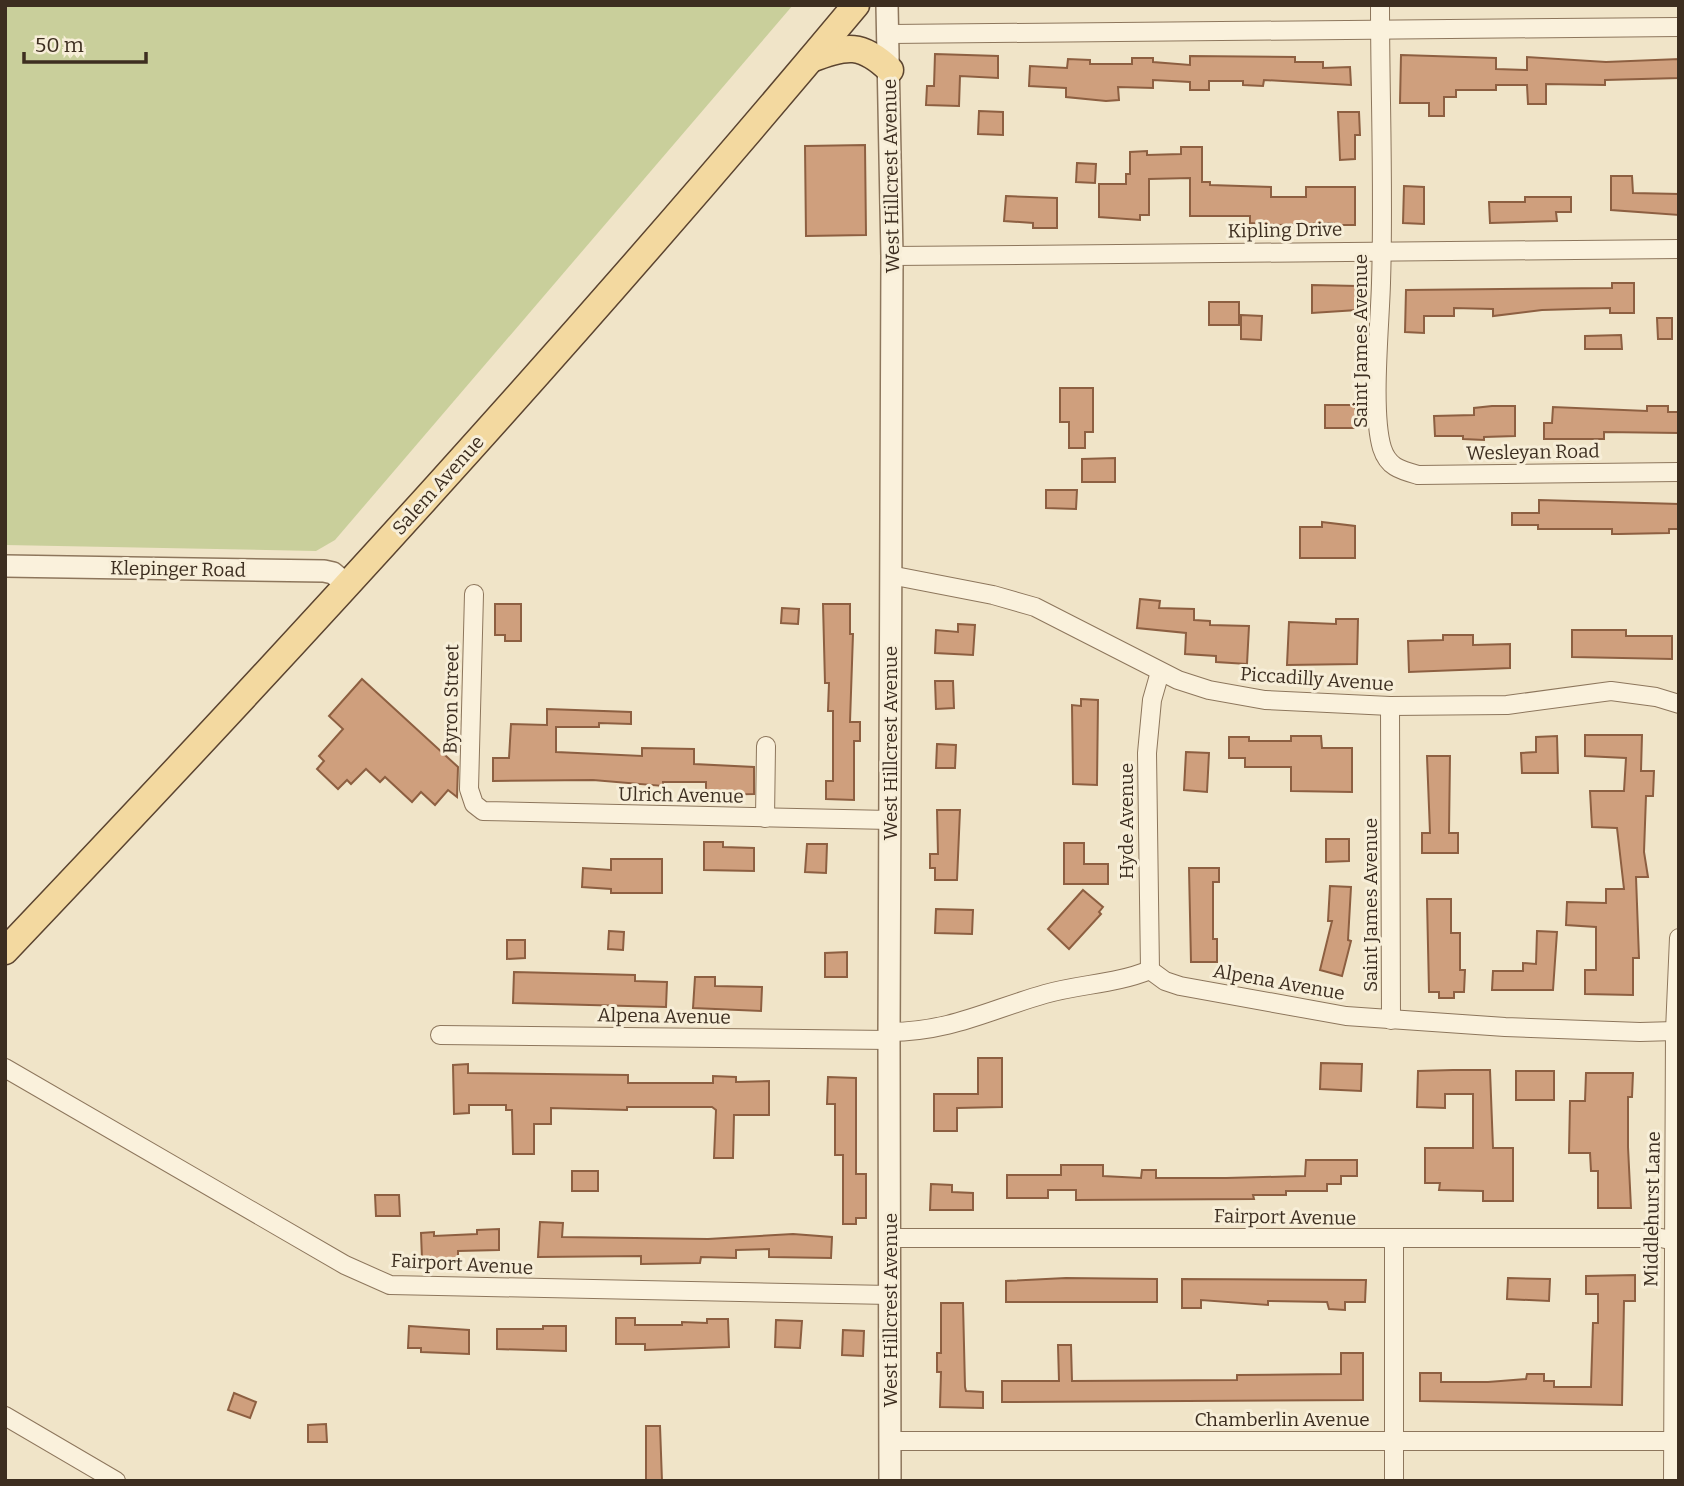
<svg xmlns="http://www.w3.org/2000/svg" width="1684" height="1486" viewBox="0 0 1684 1486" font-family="Bitter,serif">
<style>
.green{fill:#c9cf9b}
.building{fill:#cf9f7d;stroke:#8d5f41;stroke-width:2}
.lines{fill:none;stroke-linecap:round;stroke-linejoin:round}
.minor-casing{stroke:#8d765c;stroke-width:20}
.tertiary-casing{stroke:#8d765c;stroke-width:24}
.primary-casing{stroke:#5b4430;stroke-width:29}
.minor{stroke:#faf1dc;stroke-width:18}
.tertiary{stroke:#faf1dc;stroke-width:21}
.primary{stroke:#f3d9a0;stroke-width:26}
.labels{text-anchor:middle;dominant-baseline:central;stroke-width:6;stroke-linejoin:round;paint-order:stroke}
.street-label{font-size:19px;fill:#3d2e20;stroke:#f7eed8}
</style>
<rect width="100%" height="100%" fill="#f0e4c8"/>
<path class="green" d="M5,5H793L335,540L316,551L5,545Z"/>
<g class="building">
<path d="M935,54L998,56V78L960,76L959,106L926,105L927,86H934Z"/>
<path d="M1401,55L1496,58V69L1527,70V57L1606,62L1679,59V78L1605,80V85L1546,84V104H1528L1527,85H1496V90H1456V97H1444V116H1429V103H1400Z"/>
<path d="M1190,56L1295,57V62H1323V68L1350,67L1351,85L1264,80L1263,86L1243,85V81H1209V90H1190V82L1153,80V88L1118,87L1119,100L1106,101L1066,97V88L1029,86L1030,66L1067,68L1068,59L1090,60V64H1132V58H1153V62L1190,65Z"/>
<path d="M979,111L1003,112V135L978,134Z"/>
<path d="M1338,112H1359L1360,135H1355V159L1340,160Z"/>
<path d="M865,145L866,235L806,236L805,146Z"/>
<path d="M1181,147H1202V182H1210V185L1271,187V197H1306V187H1355V225H1332V223L1277,225L1250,223V216H1190V178L1149,179V215H1140V220L1099,217V184H1126V174H1130V152L1147,151V155L1181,154Z"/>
<path d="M1077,163L1096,164L1095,183L1076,182Z"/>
<path d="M1611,176H1632L1633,193L1679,194V215L1611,210Z"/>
<path d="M1404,186L1424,187V224L1403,223Z"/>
<path d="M1006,196L1057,198V228H1033V223L1004,221Z"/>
<path d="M1525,197H1571V212H1556L1557,221L1490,223L1489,202H1525Z"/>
<path d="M1612,283H1634V313H1610V308L1542,310L1493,316V309L1454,308V316H1424V333L1405,332L1406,290L1612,288Z"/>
<path d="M1312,285L1357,286V310L1312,313Z"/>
<rect x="1209" y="302" width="30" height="23"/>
<path d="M1241,315L1262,316L1261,340L1241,339Z"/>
<path d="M1657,318H1672V339H1658Z"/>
<path d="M1621,335L1622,349H1585V336Z"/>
<path d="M1060,388H1093V432H1085V448H1069V422H1060Z"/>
<path d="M1325,405H1355L1356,428H1325Z"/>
<path d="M1492,406H1515V436L1484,437V440L1463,439V436H1435L1434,416L1474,415V408Z"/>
<path d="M1647,406H1668V412H1679V433L1604,432V439H1544V423H1552L1553,407L1647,411Z"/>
<path d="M1115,458V482H1082V459Z"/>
<path d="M1046,490H1077L1076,509L1046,508Z"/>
<path d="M1539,500L1679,504V529H1669V533L1619,534H1612V529H1538V525H1512V513H1539Z"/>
<path d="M1322,522L1355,526V558H1300V527H1322Z"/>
<path d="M1140,599L1160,601L1159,608L1194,609V620L1210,621V625L1249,626L1247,664L1216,662V656L1185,654L1186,633L1137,628Z"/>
<path d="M495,604H521V641H505V635H495Z"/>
<path d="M823,604H850V634H853L850,722H860V741H854V800L826,799V781H833V711H828L829,683H825Z"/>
<path d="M782,608L799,609L798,624L781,623Z"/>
<path d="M1336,619H1358L1357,664L1287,665L1289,622L1336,624Z"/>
<path d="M958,624L975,625L973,655L935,653L936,630L958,632Z"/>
<path d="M1572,630H1626V636H1672V659L1572,657Z"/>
<path d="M1443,635H1473V645L1510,644V668L1409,672L1408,641L1443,640Z"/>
<path d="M362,679L458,767L457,797L448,790L435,805L421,792L412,802L385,777L380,782L366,769L351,784L347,780L338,789L317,769L324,761L319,756L343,729L329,716Z"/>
<path d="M935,681H953L954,708L936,709Z"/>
<path d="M1081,699L1098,700L1097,785L1073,784L1072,705L1081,706Z"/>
<path d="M547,709L631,712V724L599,723V727H556V752L642,756V748L694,749V764L754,767V794L706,795V782H663V786L593,780L493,781V758H509L511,724L547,725Z"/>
<path d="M1585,735H1642L1641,771H1654L1653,796H1646L1644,852L1648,877H1636L1639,958H1633V995L1585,994V970H1596V927L1566,925L1567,902L1606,903V889H1624L1617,828L1592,827L1590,791H1624L1626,758L1585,756Z"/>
<path d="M1291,736H1321L1322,748H1352V792L1291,791V767H1245V758H1229V737H1249V741H1291Z"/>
<path d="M1557,736L1558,773H1522L1521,753L1536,752V737Z"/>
<path d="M937,744L956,745L955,768H936Z"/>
<path d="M1186,752L1209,753L1207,792L1184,790Z"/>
<path d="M1427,756H1450L1449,833H1458V853H1422V833H1430Z"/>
<path d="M937,810H960L957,880H935V868H930V854H938Z"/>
<path d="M1326,839H1349V861L1326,862Z"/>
<path d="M704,842H723V847L754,848V871L704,870Z"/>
<path d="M1064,843H1084V864H1108V884H1064Z"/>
<path d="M807,844H827L826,873L805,872Z"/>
<path d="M611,859H662V893H611V889L582,887L583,868L611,870Z"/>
<path d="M1189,868H1219V882H1213V939H1217V962H1191Z"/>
<path d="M1330,886L1351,887L1348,940L1351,941L1342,976L1320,970L1332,921H1328Z"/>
<path d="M1083,890L1103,907L1099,912L1101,914L1069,949L1048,929Z"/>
<path d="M1427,899H1451V933H1460V970H1465L1464,992H1454V998H1439V992H1429Z"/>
<path d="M936,909L973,910L972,934L935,933Z"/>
<path d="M609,931L624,932L623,950L608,949Z"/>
<path d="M1537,931L1557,932L1553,990H1492L1493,971H1523V963L1536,964Z"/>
<path d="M507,940H525V958L507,959Z"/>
<path d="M847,952V977H825V953Z"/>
<path d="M514,972L635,975V981L667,982L666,1007L513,1003Z"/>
<path d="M695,977H715V986L762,987L761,1011L693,1008Z"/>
<path d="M978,1058H1002V1107L957,1108V1131H934V1094H978Z"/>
<path d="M1321,1063L1362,1064L1361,1091L1320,1089Z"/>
<path d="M468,1064V1073L628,1075V1083H713V1076L736,1077V1082L769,1081V1115H734L733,1158H714L716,1110L712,1107H627V1110L551,1108V1124H534V1154H513L512,1110H506V1105H469V1113L454,1114L453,1065Z"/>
<path d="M1453,1070H1490L1493,1148H1513V1201H1483V1191L1439,1190L1440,1183H1425V1148H1473V1094H1445V1108L1417,1107L1418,1071Z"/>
<rect x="1516" y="1071" width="38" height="29"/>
<path d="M1586,1073H1633L1632,1097H1628V1147L1631,1208H1598V1171H1591L1590,1153H1569L1570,1101H1585Z"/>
<path d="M828,1077L856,1078V1174H866V1218H856V1224H843V1155H835V1104H827Z"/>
<path d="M1306,1160H1357V1176H1341V1184H1327V1191H1286V1195H1253L1254,1199L1076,1200V1190H1048V1198H1007V1175H1061V1165H1103V1176L1141,1178L1142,1170H1156V1178H1226L1305,1176Z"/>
<rect x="572" y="1171" width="26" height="20"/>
<path d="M931,1184L952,1185V1192L973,1193V1210H930Z"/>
<path d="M375,1195H399L400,1216H376Z"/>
<path d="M540,1222L563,1223L562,1237L708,1239L793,1234L832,1237L831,1258L769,1257V1249L736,1250V1258L701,1257L700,1263L641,1264V1256L538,1257Z"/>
<path d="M499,1229V1250L458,1251V1262L422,1259L421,1233L434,1232V1236L477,1234V1230Z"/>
<path d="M1635,1275V1301H1624L1622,1405L1420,1401V1373H1441V1382H1488L1526,1379L1527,1374H1544V1381H1554V1387H1591L1593,1323H1598V1294H1586V1276Z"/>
<path d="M1066,1278L1157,1279V1302H1006V1281Z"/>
<path d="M1508,1278L1550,1279L1549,1301L1507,1299Z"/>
<path d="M1182,1279L1366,1280L1365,1302H1345V1310L1329,1309L1327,1302L1268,1301V1305L1201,1300V1308H1182Z"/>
<path d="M941,1303H963L965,1387L966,1391L983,1392V1408L940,1407L941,1372H937V1353H941Z"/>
<path d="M616,1318H635V1325H682V1322L707,1323V1319H728L729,1347L645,1350V1344H616Z"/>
<path d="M776,1320L802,1321L800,1348L775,1347Z"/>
<path d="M409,1326L469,1330V1354L421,1352V1348H408Z"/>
<path d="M543,1326H566V1351L497,1349V1329H543Z"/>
<path d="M843,1330L864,1331L863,1356L842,1355Z"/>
<path d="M1058,1345H1071L1072,1381L1237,1380V1375L1341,1374V1353H1363V1400L1002,1402V1381H1059Z"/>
<path d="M234,1393L256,1402L250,1418L228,1410Z"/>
<path d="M326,1424L327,1442H308V1425Z"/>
<path d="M646,1426H660L662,1481H646Z"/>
</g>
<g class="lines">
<g class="minor-casing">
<g id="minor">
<path d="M1380,5C1380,98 1384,190 1381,283C1380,324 1371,412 1382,448C1388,467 1400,470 1418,475L1679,472"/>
<path d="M890,34L1679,27"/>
<path d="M892,256L1679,249"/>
<path d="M890,575L993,595L1035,607L1178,680L1209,690L1265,700L1390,706L1507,705L1611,691L1656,697L1679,704"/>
<path d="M474,594L469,789L474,804L483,811L890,820"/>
<path d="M1390,706L1391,1020"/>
<path d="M765,818L766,746"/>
<path d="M1150,970L1165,981L1180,986L1346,1016L1505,1027L1640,1032L1675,1031"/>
<path d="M1150,970L1147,753L1152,700L1160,672"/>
<path d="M889,1032C950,1032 989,1010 1045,994C1080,984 1116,984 1150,970"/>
<path d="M440,1035L889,1040"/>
<path d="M5,1068L345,1265L390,1285L890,1295"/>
<path d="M890,1238H1661L1679,1242"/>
<path d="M1394,1239V1481"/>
<path d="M5,1416L116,1481"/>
<path d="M891,1441H1673"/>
<path d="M1673,1481L1675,1031L1679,938"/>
</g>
</g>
<g class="tertiary-casing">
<g id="tertiary">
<path d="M887,5L892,256L889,1040L890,1481"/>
<path d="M5,566L324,571L333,573L347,585"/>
</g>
</g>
<g class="primary-casing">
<g id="primary">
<path d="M811,59C847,45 862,43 890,70"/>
<path d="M5,951C297,644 584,331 856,5"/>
</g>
</g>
<use href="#minor" class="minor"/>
<use href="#tertiary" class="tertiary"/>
<use href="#primary" class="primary"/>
</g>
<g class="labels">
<g class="street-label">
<text transform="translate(891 176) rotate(-91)">West Hillcrest Avenue</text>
<text transform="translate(1285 230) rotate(-1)">Kipling Drive</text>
<text transform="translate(1360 341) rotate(-90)">Saint James Avenue</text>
<text transform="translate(1533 452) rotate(-1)">Wesleyan Road</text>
<text transform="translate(438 485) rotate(-48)">Salem Avenue</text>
<text transform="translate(178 569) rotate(1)">Klepinger Road</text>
<text transform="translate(1317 679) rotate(4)">Piccadilly Avenue</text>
<text transform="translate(451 699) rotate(-89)">Byron Street</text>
<text transform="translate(890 743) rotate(-90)">West Hillcrest Avenue</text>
<text transform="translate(681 795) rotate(1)">Ulrich Avenue</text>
<text transform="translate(1126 821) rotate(-90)">Hyde Avenue</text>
<text transform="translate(1370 905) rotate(-90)">Saint James Avenue</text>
<text transform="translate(1279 982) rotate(10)">Alpena Avenue</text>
<text transform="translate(664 1016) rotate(1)">Alpena Avenue</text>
<text transform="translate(1652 1209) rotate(-89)">Middlehurst Lane</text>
<text transform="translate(1285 1217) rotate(1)">Fairport Avenue</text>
<text transform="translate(462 1264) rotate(3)">Fairport Avenue</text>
<text transform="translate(890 1310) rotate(-90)">West Hillcrest Avenue</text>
<text x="1282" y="1419">Chamberlin Avenue</text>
</g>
</g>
<rect width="1684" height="1486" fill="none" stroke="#3d2e20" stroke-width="14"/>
<path d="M24 52v10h122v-10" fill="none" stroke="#3d2e20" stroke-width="3.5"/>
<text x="35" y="52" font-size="21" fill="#3d2e20" stroke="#f7eed8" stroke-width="5" paint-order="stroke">50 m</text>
</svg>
